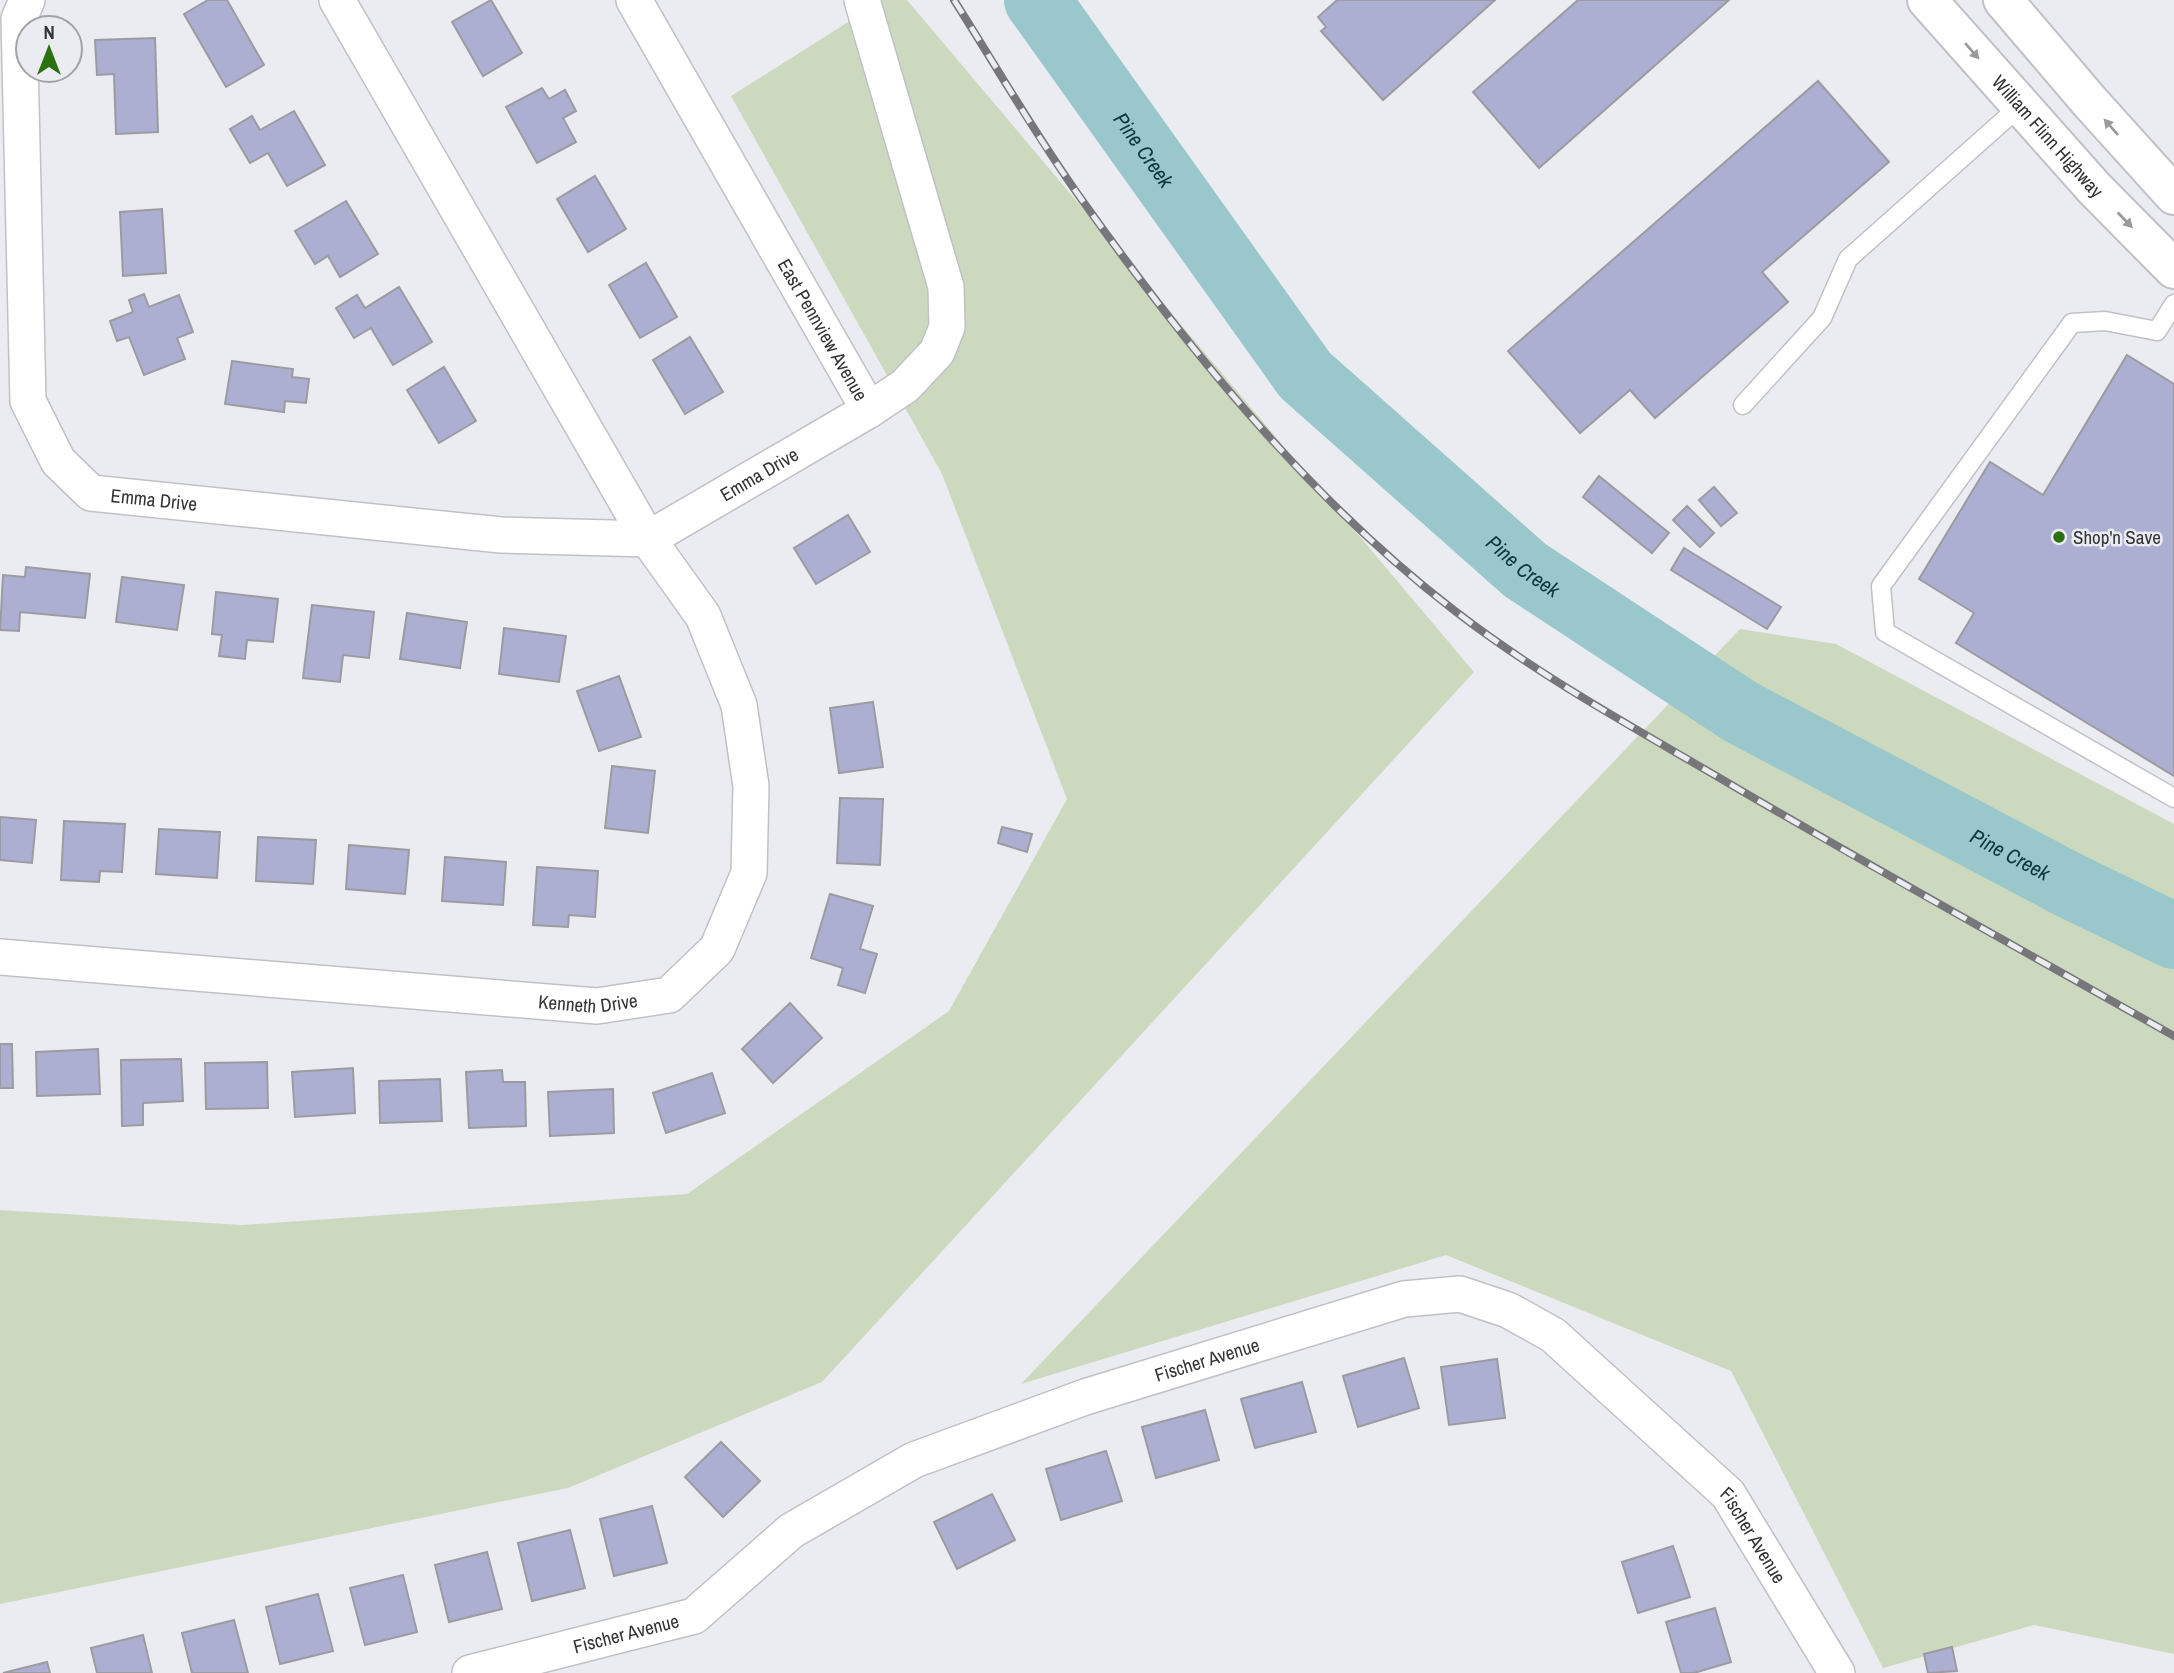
<svg xmlns="http://www.w3.org/2000/svg" width="2174" height="1673" viewBox="0 0 2174 1673" font-family="'Archivo Narrow',sans-serif">
<style>
.green{fill:#ccd9bf}
.lines{fill:none;stroke-linecap:round;stroke-linejoin:round}
.river{stroke:#99c7cb;stroke-width:66}
.building{fill:#acafd1;stroke:#9b9ba1;stroke-width:2}
.lane-casing{stroke:#c0c1c6;stroke-width:21}
.street-casing{stroke:#c0c1c6;stroke-width:38}
.highway-casing{stroke:#c0c1c6;stroke-width:42}
.lane{stroke:#fff;stroke-width:18}
.street{stroke:#fff;stroke-width:35}
.highway{stroke:#fff;stroke-width:38}
.rail-casing{stroke:#77777b;stroke-width:8}
.rail{stroke:#ebecf2;stroke-width:5;stroke-dasharray:16;stroke-linecap:butt}
.oneway{fill:#9a9a9a}
.poi-dot{fill:#2b7110;stroke:#ebecf2;stroke-width:2.5}
.labels{text-anchor:middle;dominant-baseline:central;stroke-width:5;stroke-linejoin:round;paint-order:stroke}
.street-label{font-size:19px;fill:#343436;stroke:#ebecf2}
.poi-label{font-size:19px;fill:#343436;stroke:#ebecf2;text-anchor:start}
.water-label{font-size:21px;font-style:italic;fill:#0b383c;stroke:#ebecf2}
</style>
<rect width="100%" height="100%" fill="#ebecf2"/>
<g class="green">
<path d="M883,0H907L1474,672L822,1382L568,1488L0,1604V1210L242,1225L687,1194L949,1011L1067,799L942,474L731,96Z"/>
<path d="M1740,629L1836,644L2174,824V1654L2034,1625L1883,1668L1731,1371L1446,1255L1021,1384Z"/>
</g>
<g class="lines">
<path class="river" id="s1" d="M1037,0L1305,375L1525,570L1741,712L2069,885L2174,936"/>
</g>
<g class="building">
<path d="M208,0H227L264,65L226,87L184,14Z"/>
<path d="M491,0L522,53L483,76L452,22Z"/>
<path d="M1337,0H1495L1383,100L1321,31L1326,27L1318,17Z"/>
<path d="M1578,0H1729L1539,168L1473,92Z"/>
<path d="M155,38L158,132L116,134L114,74L97,75L95,40Z"/>
<path d="M1818,81L1889,162L1762,272L1788,302L1655,418L1630,390L1580,433L1508,351Z"/>
<path d="M542,88L549,99L565,90L576,111L563,118L576,142L537,163L506,107Z"/>
<path d="M294,111L325,165L287,186L268,153L250,163L230,129L252,116L260,130Z"/>
<path d="M595,176L626,229L588,252L557,199Z"/>
<path d="M346,201L378,254L340,277L328,256L315,264L295,231Z"/>
<path d="M162,209L166,273L123,276L120,212Z"/>
<path d="M646,263L677,317L640,338L609,285Z"/>
<path d="M399,287L432,342L393,365L371,328L354,338L336,308L357,295L365,308Z"/>
<path d="M144,294L149,307L179,295L193,332L177,338L185,359L144,375L129,337L117,341L110,321L133,312L129,300Z"/>
<path d="M690,337L723,392L685,414L653,360Z"/>
<path d="M2127,355L2174,384V776L1956,643L1974,613L1919,579L1990,462L2043,495Z"/>
<path d="M232,361L293,369L292,377L309,379L306,403L285,401L284,412L225,404Z"/>
<path d="M444,367L476,421L439,443L407,390Z"/>
<path d="M1599,476L1669,533L1652,553L1583,497Z"/>
<path d="M1714,487L1737,513L1721,526L1699,500Z"/>
<path d="M1687,506L1714,533L1700,547L1673,520Z"/>
<path d="M848,515L870,552L816,584L794,548Z"/>
<path d="M1684,548L1781,607L1767,629L1671,570Z"/>
<path d="M26,567L90,574L85,618L20,612L19,631L0,630L3,575L25,577Z"/>
<path d="M122,577L184,585L177,630L116,622Z"/>
<path d="M216,592L278,599L273,642L247,640L245,659L219,656L222,635L212,634Z"/>
<path d="M312,605L374,612L369,658L343,655L340,682L303,678Z"/>
<path d="M407,613L467,622L460,668L400,659Z"/>
<path d="M504,628L566,636L559,682L499,674Z"/>
<path d="M619,676L641,737L599,751L577,691Z"/>
<path d="M873,702L883,767L839,773L830,708Z"/>
<path d="M612,766L655,771L648,833L605,828Z"/>
<path d="M840,798L883,799L880,865L837,863Z"/>
<path d="M0,817L36,820L32,863L0,860Z"/>
<path d="M64,821L125,824L122,872L100,871L99,882L61,880Z"/>
<path d="M1002,827L1032,834L1027,852L998,843Z"/>
<path d="M159,829L220,832L217,878L156,874Z"/>
<path d="M258,837L316,840L313,884L256,881Z"/>
<path d="M349,845L409,850L405,894L346,889Z"/>
<path d="M445,857L506,862L503,905L442,901Z"/>
<path d="M537,867L598,871L595,917L569,915L568,927L533,925Z"/>
<path d="M830,894L873,906L860,949L877,954L865,993L838,985L843,968L811,958Z"/>
<path d="M790,1003L822,1038L773,1083L742,1049Z"/>
<path d="M0,1044H12L13,1088H0Z"/>
<path d="M98,1049L100,1094L37,1096L36,1052Z"/>
<path d="M181,1059L183,1101L143,1103V1125L122,1126L121,1060Z"/>
<path d="M267,1062L268,1108L206,1109L205,1063Z"/>
<path d="M353,1068L355,1113L295,1117L292,1072Z"/>
<path d="M502,1070L503,1082H525L526,1126L469,1128L466,1072Z"/>
<path d="M712,1073L725,1113L666,1133L653,1093Z"/>
<path d="M440,1079L442,1121L380,1123L379,1081Z"/>
<path d="M613,1089L614,1133L550,1136L548,1092Z"/>
<path d="M1404,1358L1419,1408L1358,1427L1343,1376Z"/>
<path d="M1497,1359L1505,1418L1449,1425L1441,1367Z"/>
<path d="M1302,1382L1316,1432L1255,1448L1241,1399Z"/>
<path d="M1205,1410L1219,1460L1156,1478L1142,1427Z"/>
<path d="M721,1442L760,1481L723,1517L685,1477Z"/>
<path d="M1106,1451L1122,1501L1061,1520L1046,1469Z"/>
<path d="M992,1494L1015,1540L957,1569L934,1522Z"/>
<path d="M652,1506L667,1563L614,1576L600,1519Z"/>
<path d="M570,1530L585,1588L532,1601L518,1543Z"/>
<path d="M1673,1546L1690,1597L1638,1613L1622,1562Z"/>
<path d="M487,1552L502,1609L449,1622L435,1565Z"/>
<path d="M403,1575L417,1632L365,1645L350,1588Z"/>
<path d="M318,1594L333,1651L280,1664L266,1607Z"/>
<path d="M1715,1608L1731,1662L1694,1673H1681L1666,1622Z"/>
<path d="M234,1620L248,1673H192L182,1633Z"/>
<path d="M143,1635L152,1673H97L91,1648Z"/>
<path d="M1952,1647L1957,1671L1928,1673L1924,1654Z"/>
<path d="M47,1662L50,1673H3Z"/>
</g>
<g class="lines">
<g class="lane-casing">
<g id="lane">
<path d="M2174,304L2157,331L2105,321L2072,323L1881,586L1885,632L2174,798"/>
<path d="M1743,405L1822,318L1848,259L2020,106"/>
</g>
</g>
<g class="street-casing">
<g id="street">
<path id="s2" d="M27,0L19,19L28,401L58,461L91,493L501,535L648,539L337,0"/>
<path id="s3" d="M634,0L869,410"/>
<path id="s4" d="M0,957L597,1006L669,995L717,949L749,873L751,786L739,705L703,616L648,539L869,410L905,386L937,352L947,327L946,287L862,0"/>
<path id="s5" d="M470,1673L694,1616L791,1531L914,1460L1085,1397L1404,1299L1460,1294L1508,1310L1553,1335L1728,1494L1837,1673"/>
</g>
</g>
<g class="highway-casing">
<g id="highway">
<path id="s6" d="M1927,0L2094,188L2174,269"/>
<path d="M2003,0L2090,102L2174,195"/>
</g>
</g>
<use href="#lane" class="lane"/>
<use href="#street" class="street"/>
<use href="#highway" class="highway"/>
<g class="rail-casing">
<path id="rail" d="M954,0C996,66 1036,136 1082,200C1188,349 1309,499 1455,611C1538,675 1629,725 1718,777C1869,866 2022,950 2174,1036"/>
</g>
<use href="#rail" class="rail"/>
</g>
<defs><path id="oneway-solid" d="M-6-.8H1V-3.2L6.5 0L1 3.2V.8H-6Z" transform="scale(1.75)"/></defs>
<g class="oneway">
<use href="#oneway-solid" transform="translate(1972 51) rotate(49)"/>
<use href="#oneway-solid" transform="translate(2111 127) rotate(-131)"/>
<use href="#oneway-solid" transform="translate(2125 220) rotate(46)"/>
</g>
<circle class="poi-dot" cx="2059" cy="537" r="7"/>
<g class="labels">
<g class="street-label">
<text stroke="none"><textPath href="#s6" startOffset="182">William Flinn Highway</textPath></text>
<text stroke="none"><textPath href="#s3" startOffset="380">East Pennview Avenue</textPath></text>
<text stroke="none"><textPath href="#s4" startOffset="1309">Emma Drive</textPath></text>
<text stroke="none"><textPath href="#s2" startOffset="579">Emma Drive</textPath></text>
<text stroke="none"><textPath href="#s4" startOffset="590">Kenneth Drive</textPath></text>
<text stroke="none"><textPath href="#s5" startOffset="812">Fischer Avenue</textPath></text>
<text stroke="none"><textPath href="#s5" startOffset="1461">Fischer Avenue</textPath></text>
<text stroke="none"><textPath href="#s5" startOffset="161">Fischer Avenue</textPath></text>
</g>
<g class="poi-label">
<text x="2073" y="537">Shop'n Save</text>
</g>
<g class="water-label">
<text stroke="none"><textPath href="#s1" startOffset="184">Pine Creek</textPath></text>
<text stroke="none"><textPath href="#s1" startOffset="751">Pine Creek</textPath></text>
<text stroke="none"><textPath href="#s1" startOffset="1318">Pine Creek</textPath></text>
</g>
</g>
<g transform="translate(49 49)"><circle r="33" fill="#ebecf2" stroke="#a2a2a7" stroke-width="2"/>
<path d="M0-5L12 26L0 18L-12 26Z" fill="#2b7110"/>
<text y="-10" font-size="19" font-weight="bold" text-anchor="middle" fill="#343436">N</text>
</g>
</svg>
